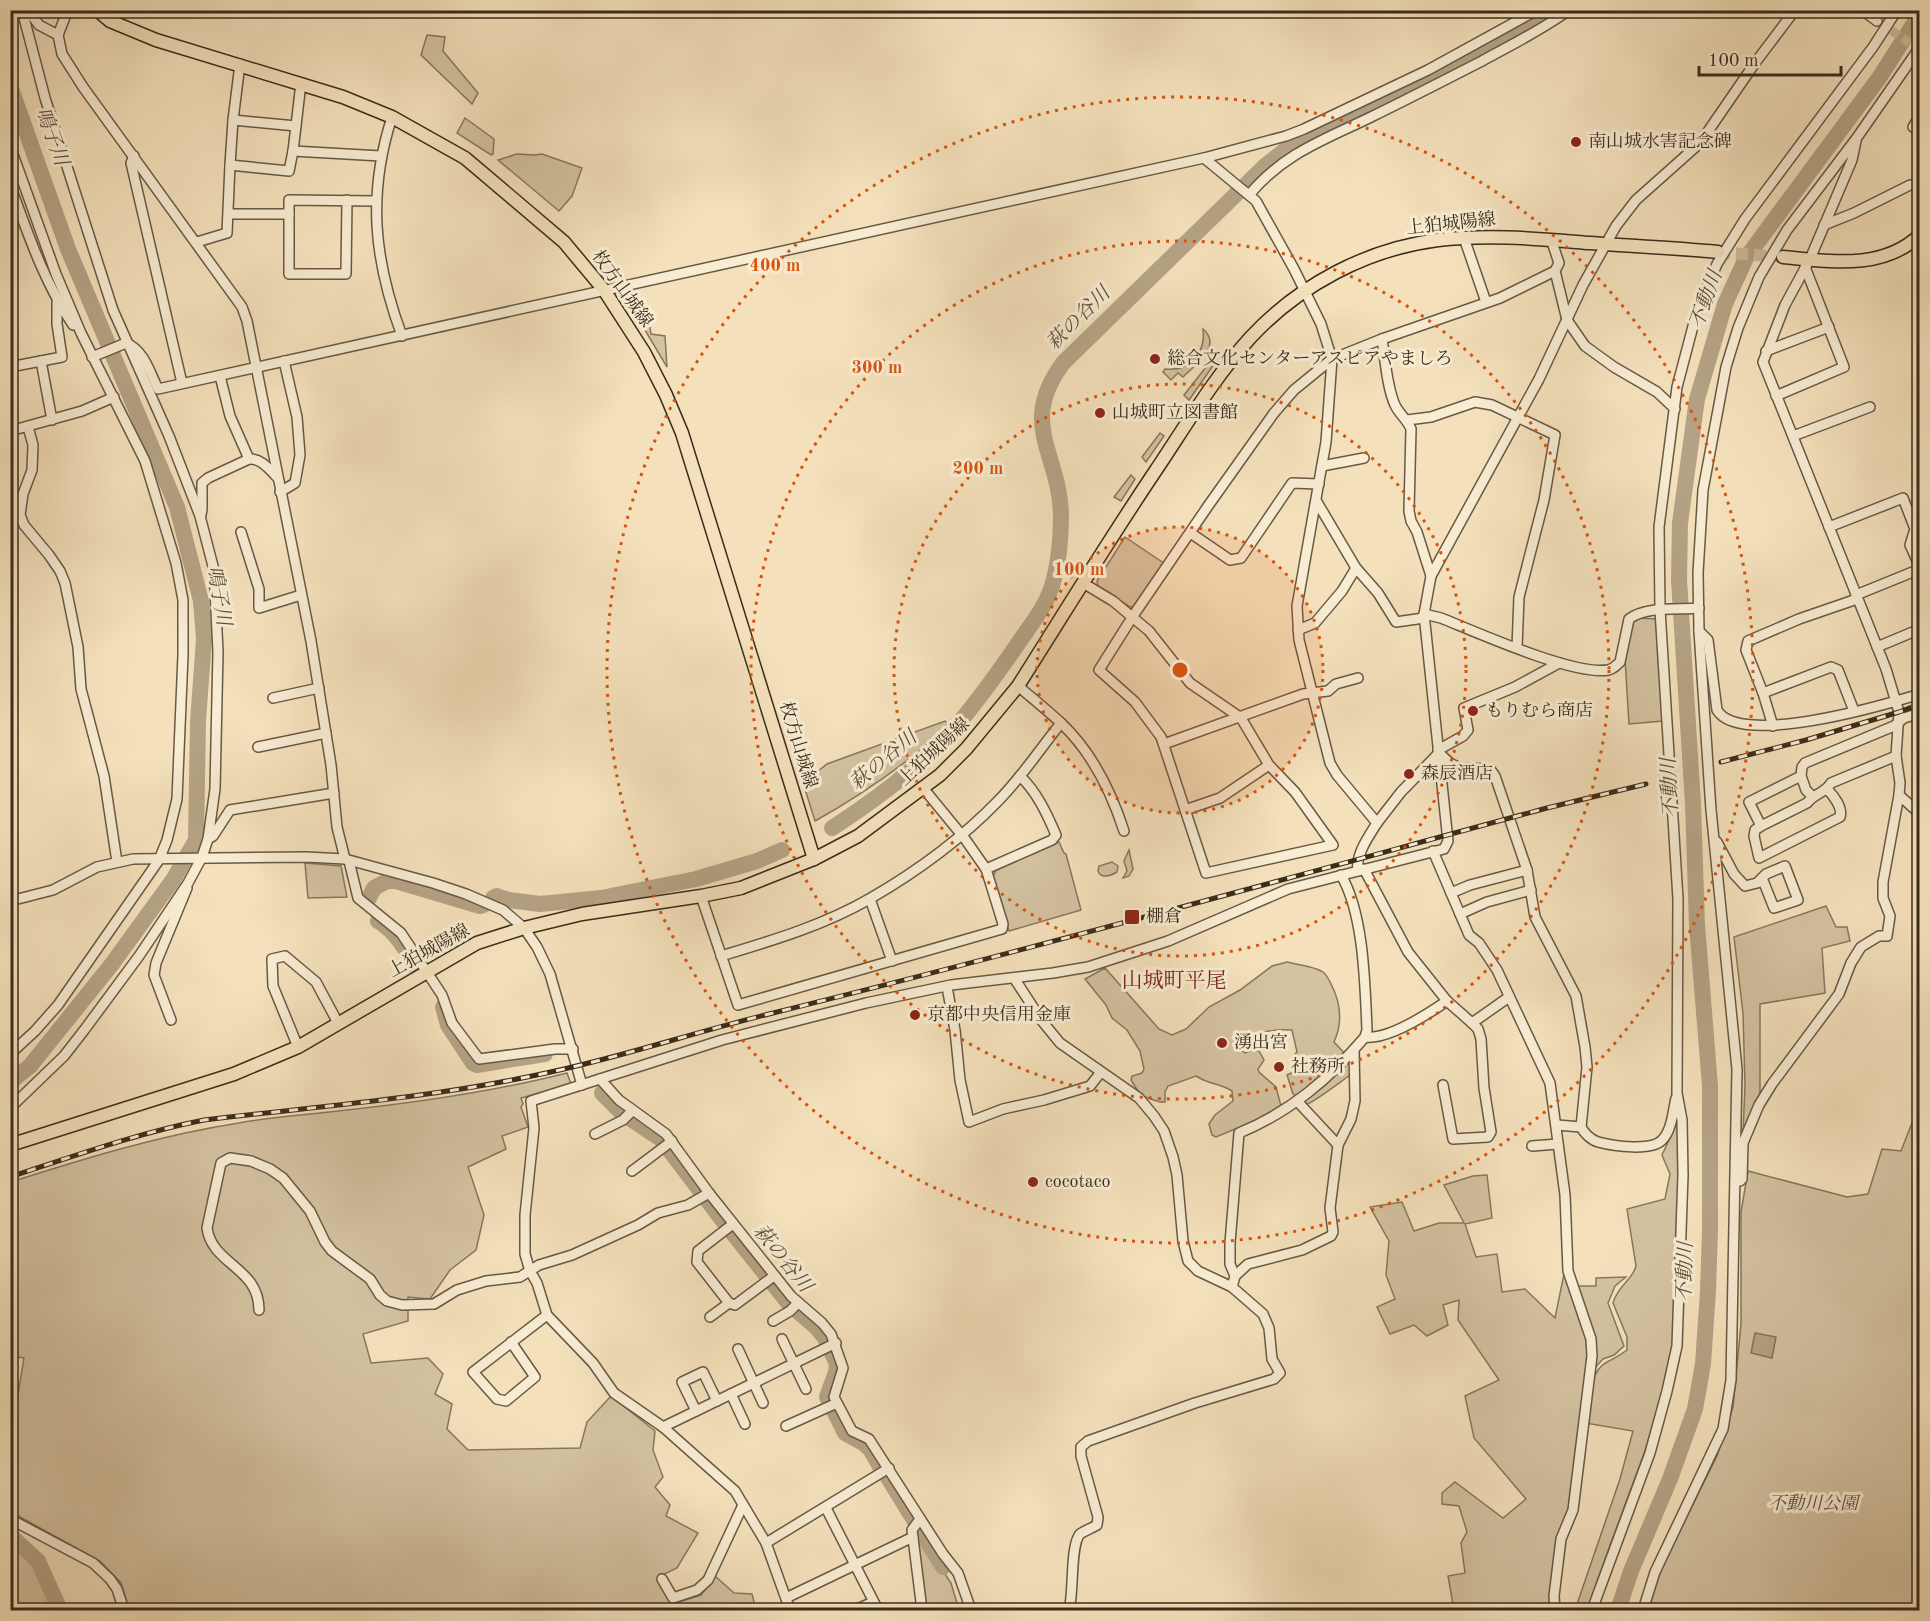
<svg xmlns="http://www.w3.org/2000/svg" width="1930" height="1621" viewBox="0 0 1930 1621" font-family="'Old Standard TT','Noto Serif JP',serif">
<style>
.green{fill:#d4c2a1;stroke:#87775e;stroke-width:1.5}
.water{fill:#b5a385;stroke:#84735b;stroke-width:1.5}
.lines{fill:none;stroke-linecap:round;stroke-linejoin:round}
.river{stroke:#b5a385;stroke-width:16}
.minor-tunnel{stroke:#cfbd9c;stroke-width:9;stroke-dasharray:9 4.5;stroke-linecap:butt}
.major-tunnel{stroke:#cfbd9c;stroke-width:12;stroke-dasharray:12 6;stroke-linecap:butt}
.minor-casing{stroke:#685943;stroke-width:12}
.major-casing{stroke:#3a2c1b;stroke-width:15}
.minor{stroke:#f8ecd3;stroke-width:9}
.major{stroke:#f4e1bc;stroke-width:12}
.rail-casing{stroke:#3a2c1b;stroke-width:5}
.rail{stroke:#f8ecd3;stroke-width:3;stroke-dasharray:9;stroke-linecap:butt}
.ring{fill:none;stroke:#d7540e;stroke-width:3;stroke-dasharray:3 6}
.poi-dot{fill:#8f2418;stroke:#f8ecd3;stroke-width:2}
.labels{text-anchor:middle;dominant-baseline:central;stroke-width:6;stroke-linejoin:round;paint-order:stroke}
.poi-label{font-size:18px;fill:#3a2c1b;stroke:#f8ecd3;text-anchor:start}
.street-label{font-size:18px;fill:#3a2c1b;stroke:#f8ecd3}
.park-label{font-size:18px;font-style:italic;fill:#594a36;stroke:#f8ecd3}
.water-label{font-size:20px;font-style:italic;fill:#5f503b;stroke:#f8ecd3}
.quarter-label{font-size:21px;fill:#7a1f14;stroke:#f8ecd3}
.centre{fill:#d7540e;stroke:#f8ecd3;stroke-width:3}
.ring-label{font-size:18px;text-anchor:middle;font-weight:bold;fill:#d7540e;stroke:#f8ecd3;stroke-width:6;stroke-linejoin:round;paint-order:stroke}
</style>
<rect width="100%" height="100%" fill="#f4e1bc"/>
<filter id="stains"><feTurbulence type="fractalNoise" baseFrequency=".00333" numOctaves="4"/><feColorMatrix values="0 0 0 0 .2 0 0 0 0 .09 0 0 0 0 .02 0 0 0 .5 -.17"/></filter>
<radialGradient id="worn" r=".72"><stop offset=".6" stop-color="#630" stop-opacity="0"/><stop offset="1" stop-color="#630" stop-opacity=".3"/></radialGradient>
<g class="green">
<path d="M427,35L445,37L443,51L478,93L472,104L421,55Z"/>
<path d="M465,118L494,139L493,154L491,155L457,133Z"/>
<path d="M517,154L535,155L542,154L582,168L572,196L559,211L498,160Z"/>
<path d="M628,294L650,327L651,334L665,336L667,367L624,295Z"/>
<path d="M1203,329C1223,346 1195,365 1183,377L1178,373L1171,380L1163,372L1165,369C1189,372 1206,353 1203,329Z"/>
<path d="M1214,357L1217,360L1189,400L1184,395Z"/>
<path d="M1160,433L1164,436L1146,462L1142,457Z"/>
<path d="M1131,475L1135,479L1121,501L1114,497Z"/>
<path d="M1125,537L1165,564L1136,606L1130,607L1098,587L1097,581Z"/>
<path d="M1637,618L1657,619L1663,721L1629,724L1625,659L1632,621Z"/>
<path d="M945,721L950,726C908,762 864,794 815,821L803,783L827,764Z"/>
<path d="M1059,842L1064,853L1066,854L1081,910L1009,931L993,877L996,870Z"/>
<path d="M1129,850L1133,869L1129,876L1123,878L1127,871L1124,861Z"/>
<path d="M1112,862L1118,866L1117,872C1110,876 1101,879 1098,871L1099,866Z"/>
<path d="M305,863L341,866L347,897L308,898Z"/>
<path d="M1826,906L1836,927H1847L1850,941L1822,948L1825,993L1760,1004V1096L1743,1133L1745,1085L1743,1013L1734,937Z"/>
<path d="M1287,962C1298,965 1314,966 1323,972C1327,975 1329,980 1331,984C1341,1003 1343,1022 1334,1042L1351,1060L1353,1073C1344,1079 1313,1103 1307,1104L1293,1094L1287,1075L1296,1071L1293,1056L1297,1052L1292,1030C1276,1029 1252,1032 1239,1042L1238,1048L1245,1053L1252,1050L1259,1051L1264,1060L1258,1069L1259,1072L1276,1087L1281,1106L1274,1113L1216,1137L1212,1135L1209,1124L1215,1115L1233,1101L1232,1091C1219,1083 1210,1085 1196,1076L1168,1086L1165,1092V1102C1155,1103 1150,1097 1141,1096L1131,1080L1132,1076L1142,1073L1144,1069L1140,1051L1127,1030L1112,1018L1106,1005L1085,979L1105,968L1159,1029L1172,1035L1186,1029L1209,1007L1240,990L1272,966Z"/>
<path d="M567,1073L571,1084L521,1098L523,1104L521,1107L528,1127L502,1136L506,1149L468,1167L484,1215L476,1250L450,1270L430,1299L408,1297V1321L363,1334L371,1363L428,1358L443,1374L435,1394L452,1404L447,1429L468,1450L580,1448L587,1422L611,1396L655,1431L653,1450L663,1477L655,1487L670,1505L666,1516L698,1533L677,1568L658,1577L672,1604L701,1595L715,1576L734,1593L752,1594L756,1610H129L121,1583L100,1561L11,1512V1411L17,1401L24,1358L11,1356V1182C86,1158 161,1135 239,1123C272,1117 305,1115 338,1111C415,1103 492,1092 567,1073Z"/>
<path d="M1919,1105V1610H1648L1658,1574L1717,1456L1733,1407L1741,1324V1212L1748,1171L1847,1197L1868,1194L1882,1149L1901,1151Z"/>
<path d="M1675,1107L1678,1120L1679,1175L1673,1345L1663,1390L1645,1451L1608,1551L1587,1610H1575L1620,1479L1633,1431L1585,1423C1589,1404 1588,1372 1607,1362C1615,1358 1619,1356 1627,1350V1337L1613,1303C1618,1285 1632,1281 1636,1266L1627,1209L1665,1199L1670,1174L1662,1155L1669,1140Z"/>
<path d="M1487,1175L1492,1218L1465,1224L1476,1257L1497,1254L1502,1292L1525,1289L1555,1318L1565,1269L1588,1340L1589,1356L1571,1509L1553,1610H1454L1448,1576L1465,1573L1461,1543L1467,1532L1459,1506L1442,1504V1493L1455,1482L1503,1518L1526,1499L1474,1438L1465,1396L1499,1380L1458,1320L1459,1300L1443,1305L1448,1325L1427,1336L1414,1325L1390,1334L1377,1307L1395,1299L1386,1275L1389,1241L1370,1207L1402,1202L1414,1231L1439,1223H1464L1444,1185L1473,1176Z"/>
<path d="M1626,1277L1615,1286L1608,1303L1624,1346L1614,1355L1603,1359L1592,1371L1594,1357L1575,1286H1596V1278Z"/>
<path d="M923,1541L951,1583L959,1610H924L918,1545Z"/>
<path d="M10,1543L33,1565L53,1610H11Z"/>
</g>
<path class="water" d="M1755,1333L1776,1337L1772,1358L1751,1353Z"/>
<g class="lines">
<g class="river">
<path d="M10,86L68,249L177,507L201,601L204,639L198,721L196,840L173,880L112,964L30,1066L10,1082"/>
<path d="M832,828C877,799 923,765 958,724C978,700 997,674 1015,648C1028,628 1045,609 1052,586C1059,563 1061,538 1061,514C1059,452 1018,424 1063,363L1265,166L1289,147L1321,130L1367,109L1474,56L1555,10"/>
<path d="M493,898L497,896L509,900L540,904L601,898L696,879L757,861L782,850"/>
<path d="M368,900L374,888L387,881H396L480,906L484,905"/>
<path d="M378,921C396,932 405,948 415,966"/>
<path d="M443,1007L448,1025L473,1063L477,1065L545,1054"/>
<path d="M602,1093L622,1113L661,1139L723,1221L790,1305L816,1327L825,1338L837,1364L836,1372L827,1397L845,1433L863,1443L870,1449L881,1468"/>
<path d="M887,1476L943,1567"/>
<path d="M10,1535L38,1561L60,1610"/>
<path d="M1618,1610L1631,1571L1670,1479L1695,1409L1703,1364L1708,1291L1710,1230V1086L1697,925L1693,804L1679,580L1680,523L1697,399L1725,304L1746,258L1879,78L1920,14"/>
</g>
<path class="minor-tunnel" d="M1880,23L1920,50"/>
<path class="major-tunnel" d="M1718,252L1783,257"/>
<g class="minor-casing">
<g id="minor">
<path d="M28,10L39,25L58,35L62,54L83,87L242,307L247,321L311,641L331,765L337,827L345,859"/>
<path d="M1862,10L1877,21"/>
<path d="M58,35L65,17L69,10"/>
<path d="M392,117C367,195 374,260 402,336"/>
<path d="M233,120L240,64"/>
<path d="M1913,127L1920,115"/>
<path d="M10,146L56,274L81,333L145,461L176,563L183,600V655L177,799L167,840L159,860L58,1005L35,1031L10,1054"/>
<path d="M293,151L301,83"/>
<path d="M134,156L131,163L182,383"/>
<path d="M1204,158L1256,201L1294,269L1321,324L1332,359L1326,442L1297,606L1299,640L1330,763L1337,775L1377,823C1369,836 1355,855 1358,871"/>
<path d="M230,165L233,120L296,126"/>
<path d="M10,185C28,234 44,282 73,325"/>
<path d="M1249,195C1284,153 1324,140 1371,117C1408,99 1445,80 1482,61C1511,45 1542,30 1569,10"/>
<path d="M347,200L346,274H289V200L375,201"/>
<path d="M229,214H289"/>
<path d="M1824,225L1854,213L1910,185"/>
<path d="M1464,238L1486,302"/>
<path d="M197,242L227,233L230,165L289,171L293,151L381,156"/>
<path d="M1555,271L1567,320L1585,346L1614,367L1657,392L1675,409"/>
<path d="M1382,339C1385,358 1387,388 1395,405C1399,414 1407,419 1411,429L1409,511L1411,521L1417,532L1431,576"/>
<path d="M1766,351L1829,327"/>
<path d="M92,357L126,343C144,350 150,373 158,389L1204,158L1286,136L1304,129L1428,70L1537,10"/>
<path d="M41,361L62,357L57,324V302"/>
<path d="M10,367L41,361L52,420"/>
<path d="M1776,396L1844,367L1805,267"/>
<path d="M1407,420L1431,417L1475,402L1492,405L1555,435L1544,500L1519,597L1517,648"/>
<path d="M28,427L33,445L32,470L23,494L20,515L24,525L49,555L60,571L65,583L78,647L81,689L104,776L117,862"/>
<path d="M10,431L82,411L114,397"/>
<path d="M1793,436L1870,407"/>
<path d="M249,459C261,458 270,470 278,478"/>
<path d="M1322,466L1364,458"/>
<path d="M280,492L295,483L300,455L297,417L284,361"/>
<path d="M201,515L202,509V483L208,478L249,459L230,416L220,376"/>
<path d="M1829,527L1903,498L1915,529L1910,545L1920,567"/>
<path d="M241,532L259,589V608L301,595"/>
<path d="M1192,534L1230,560L1241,558L1292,483L1319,484"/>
<path d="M1356,568L1378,593L1396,622L1424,618"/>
<path d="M1083,583L1113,601L1149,631L1190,683L1241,718L1269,765L1295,792L1333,845L1206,873L1161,737L1135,702L1099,670L1133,616L1208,506L1274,413L1294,390L1332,359L1382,339L1500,298L1555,271L1559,263L1551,239"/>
<path d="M1856,595L1920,569"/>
<path d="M1424,614L1441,618C1476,632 1574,676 1608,670C1613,669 1616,666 1620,662L1629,619C1646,606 1678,610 1699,608"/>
<path d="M1298,630L1315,623L1342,591L1356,568L1317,502"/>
<path d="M1699,631L1708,640L1717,710C1739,748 1884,705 1920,694"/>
<path d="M1877,647L1920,629"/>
<path d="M1018,686C1032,698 1047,710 1061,723C1092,752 1111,791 1124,831"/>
<path d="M1763,693L1746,650L1748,641L1799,619L1857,599"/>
<path d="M273,698L319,688"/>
<path d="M1773,726L1763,693L1831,667L1838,670L1854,711"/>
<path d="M1164,744L1303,694L1328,691L1336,684L1358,678"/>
<path d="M258,747L326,733"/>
<path d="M1438,750L1463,736L1468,730L1464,708L1515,687L1559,663"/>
<path d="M1896,756L1831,783C1825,793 1814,794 1807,803L1761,826L1749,802L1801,776L1802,767L1805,763L1894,726L1904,718L1920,713"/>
<path d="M1801,776L1806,790L1812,796"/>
<path d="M1899,795L1920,814"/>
<path d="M1185,810L1220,798L1269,765"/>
<path d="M1377,823L1401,792L1439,753L1450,763L1460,768L1490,769L1495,776L1527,870L1535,917L1576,996L1585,1047L1587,1067L1581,1127L1557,1125"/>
<path d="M1761,826L1755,830L1754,836L1759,858L1840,817C1843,808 1834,796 1827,789"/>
<path d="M208,839L213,836L230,810L334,793"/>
<path d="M1717,842L1734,874L1745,886L1757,883L1766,874L1785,866L1798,900L1774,908L1762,878"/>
<path d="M1433,851L1469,935L1479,943L1497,970L1550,1083L1565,1195L1568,1271L1591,1339L1592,1356L1573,1510L1561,1539L1554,1596L1555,1610"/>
<path d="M349,861L358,898L401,933L442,995L452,1023L479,1059L555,1049H573"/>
<path d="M986,869L1052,840L1056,835C1047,814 1037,792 1020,776"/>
<path d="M1364,869L1408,952L1447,1001L1472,1023L1509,997"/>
<path d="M1451,893L1470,885L1527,870"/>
<path d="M701,896L738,1005L1002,929L1003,924L986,869L965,839L924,789"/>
<path d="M870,899L892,961"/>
<path d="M10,901L53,890L97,867L133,859L306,857L345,859L433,883L466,894L503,910L524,928L537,947L550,974L582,1085"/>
<path d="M1460,914L1487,902L1531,890"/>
<path d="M721,956C771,941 825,925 871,898C916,872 961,839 998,801C1021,778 1040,749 1061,723"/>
<path d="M1014,978L1042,1021L1060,1043L1139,1098L1154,1116L1164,1131L1173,1157L1177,1175L1183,1241L1188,1261L1198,1271L1232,1287L1263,1314L1269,1328L1272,1359L1280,1373L1274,1379L1195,1403L1088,1441L1081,1447V1456L1098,1517L1097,1525C1092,1528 1084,1531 1080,1534C1070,1545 1074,1593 1069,1610"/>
<path d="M947,987L955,1030L960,1080L969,1122L1003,1109L1044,1100L1090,1086L1101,1072"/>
<path d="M171,1020L154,975L156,963L187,888"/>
<path d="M1365,1037C1388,1040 1428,1014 1447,1001"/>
<path d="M298,1047L273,986L272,959L285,956L316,982L338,1023"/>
<path d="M600,1079L619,1100L666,1134L709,1193L791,1296L822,1323L831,1334L843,1368L834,1397L852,1431L869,1439L943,1554L958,1573L971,1610"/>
<path d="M1443,1085L1453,1139L1488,1137L1491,1132L1484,1088L1481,1039L1478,1029L1472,1023"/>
<path d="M1297,1101L1338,1145"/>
<path d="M10,1108L64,1056L85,1029L139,956L188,883L202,857L208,839L215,789L218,652L214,570L200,516L169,436L113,310L45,98L22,10"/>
<path d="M1581,1127C1584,1133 1591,1140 1598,1142C1613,1146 1653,1152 1663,1139C1672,1129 1673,1111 1676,1098"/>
<path d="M595,1134L623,1120L632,1111"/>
<path d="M1532,1146L1558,1144"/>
<path d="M632,1171L672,1141"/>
<path d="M1740,1181L1742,1179L1743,1143L1759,1105L1772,1084L1839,994L1851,963L1861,947L1879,936H1887L1890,916L1883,898V882L1899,795L1900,783L1896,756L1899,712L1886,669L1763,362L1785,305L1810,259L1852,160L1856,141"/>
<path d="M733,1224L698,1251L697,1262L729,1303L735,1305L774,1276"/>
<path d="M1235,1276L1248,1264L1302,1250L1331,1236L1333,1232L1330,1208L1338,1145L1351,1119L1355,1101L1354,1050"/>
<path d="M1232,1287L1235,1276L1230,1264V1243L1239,1133C1290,1112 1329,1079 1365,1037L1367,1030C1365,985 1364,914 1341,875"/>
<path d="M259,1310C259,1267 212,1265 207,1228L221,1163L230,1158L251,1161L270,1169L283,1178L310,1211L325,1242L332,1251L370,1279L380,1295L387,1301L402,1305L434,1304L457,1290L486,1281L520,1277L539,1265L572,1255L638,1225L658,1213L688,1205L709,1193"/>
<path d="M710,1317L729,1303"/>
<path d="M773,1321L790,1311L798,1303"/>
<path d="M782,1339L806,1389"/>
<path d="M511,1342L535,1377L506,1401L497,1399L473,1372L547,1315"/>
<path d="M738,1349L763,1403"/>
<path d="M731,1394L745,1424"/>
<path d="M696,1411L682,1382L703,1372L717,1401"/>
<path d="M786,1426L837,1403"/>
<path d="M663,1427L836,1343"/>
<path d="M826,1508L878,1610"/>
<path d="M10,1519L93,1563L110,1579L117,1589L124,1610"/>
<path d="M920,1519L912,1530L922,1610"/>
<path d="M766,1543L889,1468"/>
<path d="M662,1579L673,1598L697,1590L708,1580L743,1505"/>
<path d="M786,1598L913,1537"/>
<path d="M790,1610L766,1543L735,1491L663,1427L614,1393L593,1363L547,1315L537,1283L530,1271L525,1254V1215L534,1128L531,1101L722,1040L866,1003L951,985L1053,973L1088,967L1168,941L1288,889L1444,849L1448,841L1424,614L1431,576L1539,379L1583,285L1616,226L1636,200L1700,143L1755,63L1795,10"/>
<path d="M855,1610L873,1602"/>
<path d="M1592,1610L1650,1453L1667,1391L1677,1346L1683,1175L1682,1120L1677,1093L1678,899L1660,610L1659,527L1677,387L1697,311L1717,264L1745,219L1873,47L1897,10"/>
<path d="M1643,1610L1655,1572L1723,1429L1731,1380L1737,1069L1711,810L1699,631L1698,573L1703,490L1726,367L1738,328L1759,277L1787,230L1856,139L1920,47"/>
</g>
</g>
<g class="major-casing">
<g id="major">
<path d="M97,10L110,21L156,40L343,97L392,117L465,158L564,242L604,290L644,352L666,395L682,433L814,859"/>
<path d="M1783,257C1829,261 1882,271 1920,235"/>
<path d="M10,1145L234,1074L298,1047L477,943L524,928L582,914L701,896L741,888L814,859L858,836L940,775L966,749L1018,686C1063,615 1107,543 1154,473C1185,427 1213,379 1250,338C1299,285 1367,249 1438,240C1489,234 1539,239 1590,243C1633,246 1676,248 1718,252"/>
</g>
</g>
<use href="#minor" class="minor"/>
<use href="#major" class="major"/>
<g class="rail-casing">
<g id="rail">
<path d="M1721,762L1806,740L1899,712L1920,704"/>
<path d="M10,1177C74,1156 138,1133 204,1120C312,1107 421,1099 527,1077C609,1061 688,1034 769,1014C1029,950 1288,878 1547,808L1646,784"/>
</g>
</g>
<use href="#rail" class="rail"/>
</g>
<circle cx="1180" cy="670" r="143" fill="#d7540e" fill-opacity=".12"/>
<g class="ring">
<circle cx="1180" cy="670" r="143"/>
<circle cx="1180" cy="670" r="286"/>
<circle cx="1180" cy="670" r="429"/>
<circle cx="1180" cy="670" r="573"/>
</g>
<g class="poi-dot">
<circle cx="1576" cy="142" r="6"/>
<circle cx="1155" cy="359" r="6"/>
<circle cx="1100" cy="413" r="6"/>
<circle cx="1473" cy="711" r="6"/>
<circle cx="1409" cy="774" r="6"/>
<rect x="1124" y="909" width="16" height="16" rx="3"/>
<circle cx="915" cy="1015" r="6"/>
<circle cx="1222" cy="1043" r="6"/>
<circle cx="1279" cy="1067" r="6"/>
<circle cx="1033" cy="1182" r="6"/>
</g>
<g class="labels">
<g class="poi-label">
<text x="1588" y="142">南山城水害記念碑</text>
<text x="1167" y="359">総合文化センターアスピアやましろ</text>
<text x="1112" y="413">山城町立図書館</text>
<text x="1485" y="711">もりむら商店</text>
<text x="1421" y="774">森辰酒店</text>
<text x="1146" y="917">棚倉</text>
<text x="927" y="1015">京都中央信用金庫</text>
<text x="1234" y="1043">湧出宮</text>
<text x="1291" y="1067">社務所</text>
<text x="1045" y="1182">cocotaco</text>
</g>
<g class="street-label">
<text transform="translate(1451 224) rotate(-6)">上狛城陽線</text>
<text transform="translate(622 289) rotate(54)">枚方山城線</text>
<text transform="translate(798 745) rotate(73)">枚方山城線</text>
<text transform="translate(934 752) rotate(-43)">上狛城陽線</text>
<text transform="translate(429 951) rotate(-29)">上狛城陽線</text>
</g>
<g class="park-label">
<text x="1813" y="1504">不動川公園</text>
</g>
<g class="water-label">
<text transform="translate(51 137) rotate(70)">鳴子川</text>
<text transform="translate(1707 300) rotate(-70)">不動川</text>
<text transform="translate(1079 319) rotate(-45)">萩の谷川</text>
<text transform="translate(218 596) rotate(80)">鳴子川</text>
<text transform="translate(884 761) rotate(-40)">萩の谷川</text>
<text transform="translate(1671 788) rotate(-93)">不動川</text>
<text transform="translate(782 1259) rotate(51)">萩の谷川</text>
<text transform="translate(1686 1272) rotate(-88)">不動川</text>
</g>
<g class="quarter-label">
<text x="1174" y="981">山城町平尾</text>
</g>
</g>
<circle cx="1180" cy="670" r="9" class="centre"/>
<g class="ring-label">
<text x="775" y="271">400 m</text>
<text x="877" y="373">300 m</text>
<text x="978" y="474">200 m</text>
<text x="1079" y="575">100 m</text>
</g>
<rect width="1930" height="1621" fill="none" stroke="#f4e1bc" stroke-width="36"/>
<rect x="12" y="12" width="1906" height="1597" fill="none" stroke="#3a2c1b" stroke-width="3"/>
<rect x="18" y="18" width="1894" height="1585" fill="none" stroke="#3a2c1b" stroke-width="1.5"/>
<path d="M1699 66v9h142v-9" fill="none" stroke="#3a2c1b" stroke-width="3"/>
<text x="1708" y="66" font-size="18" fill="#3a2c1b" stroke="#f8ecd3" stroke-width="4.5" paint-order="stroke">100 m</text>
<rect width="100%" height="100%" filter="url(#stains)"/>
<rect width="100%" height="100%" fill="url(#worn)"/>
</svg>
